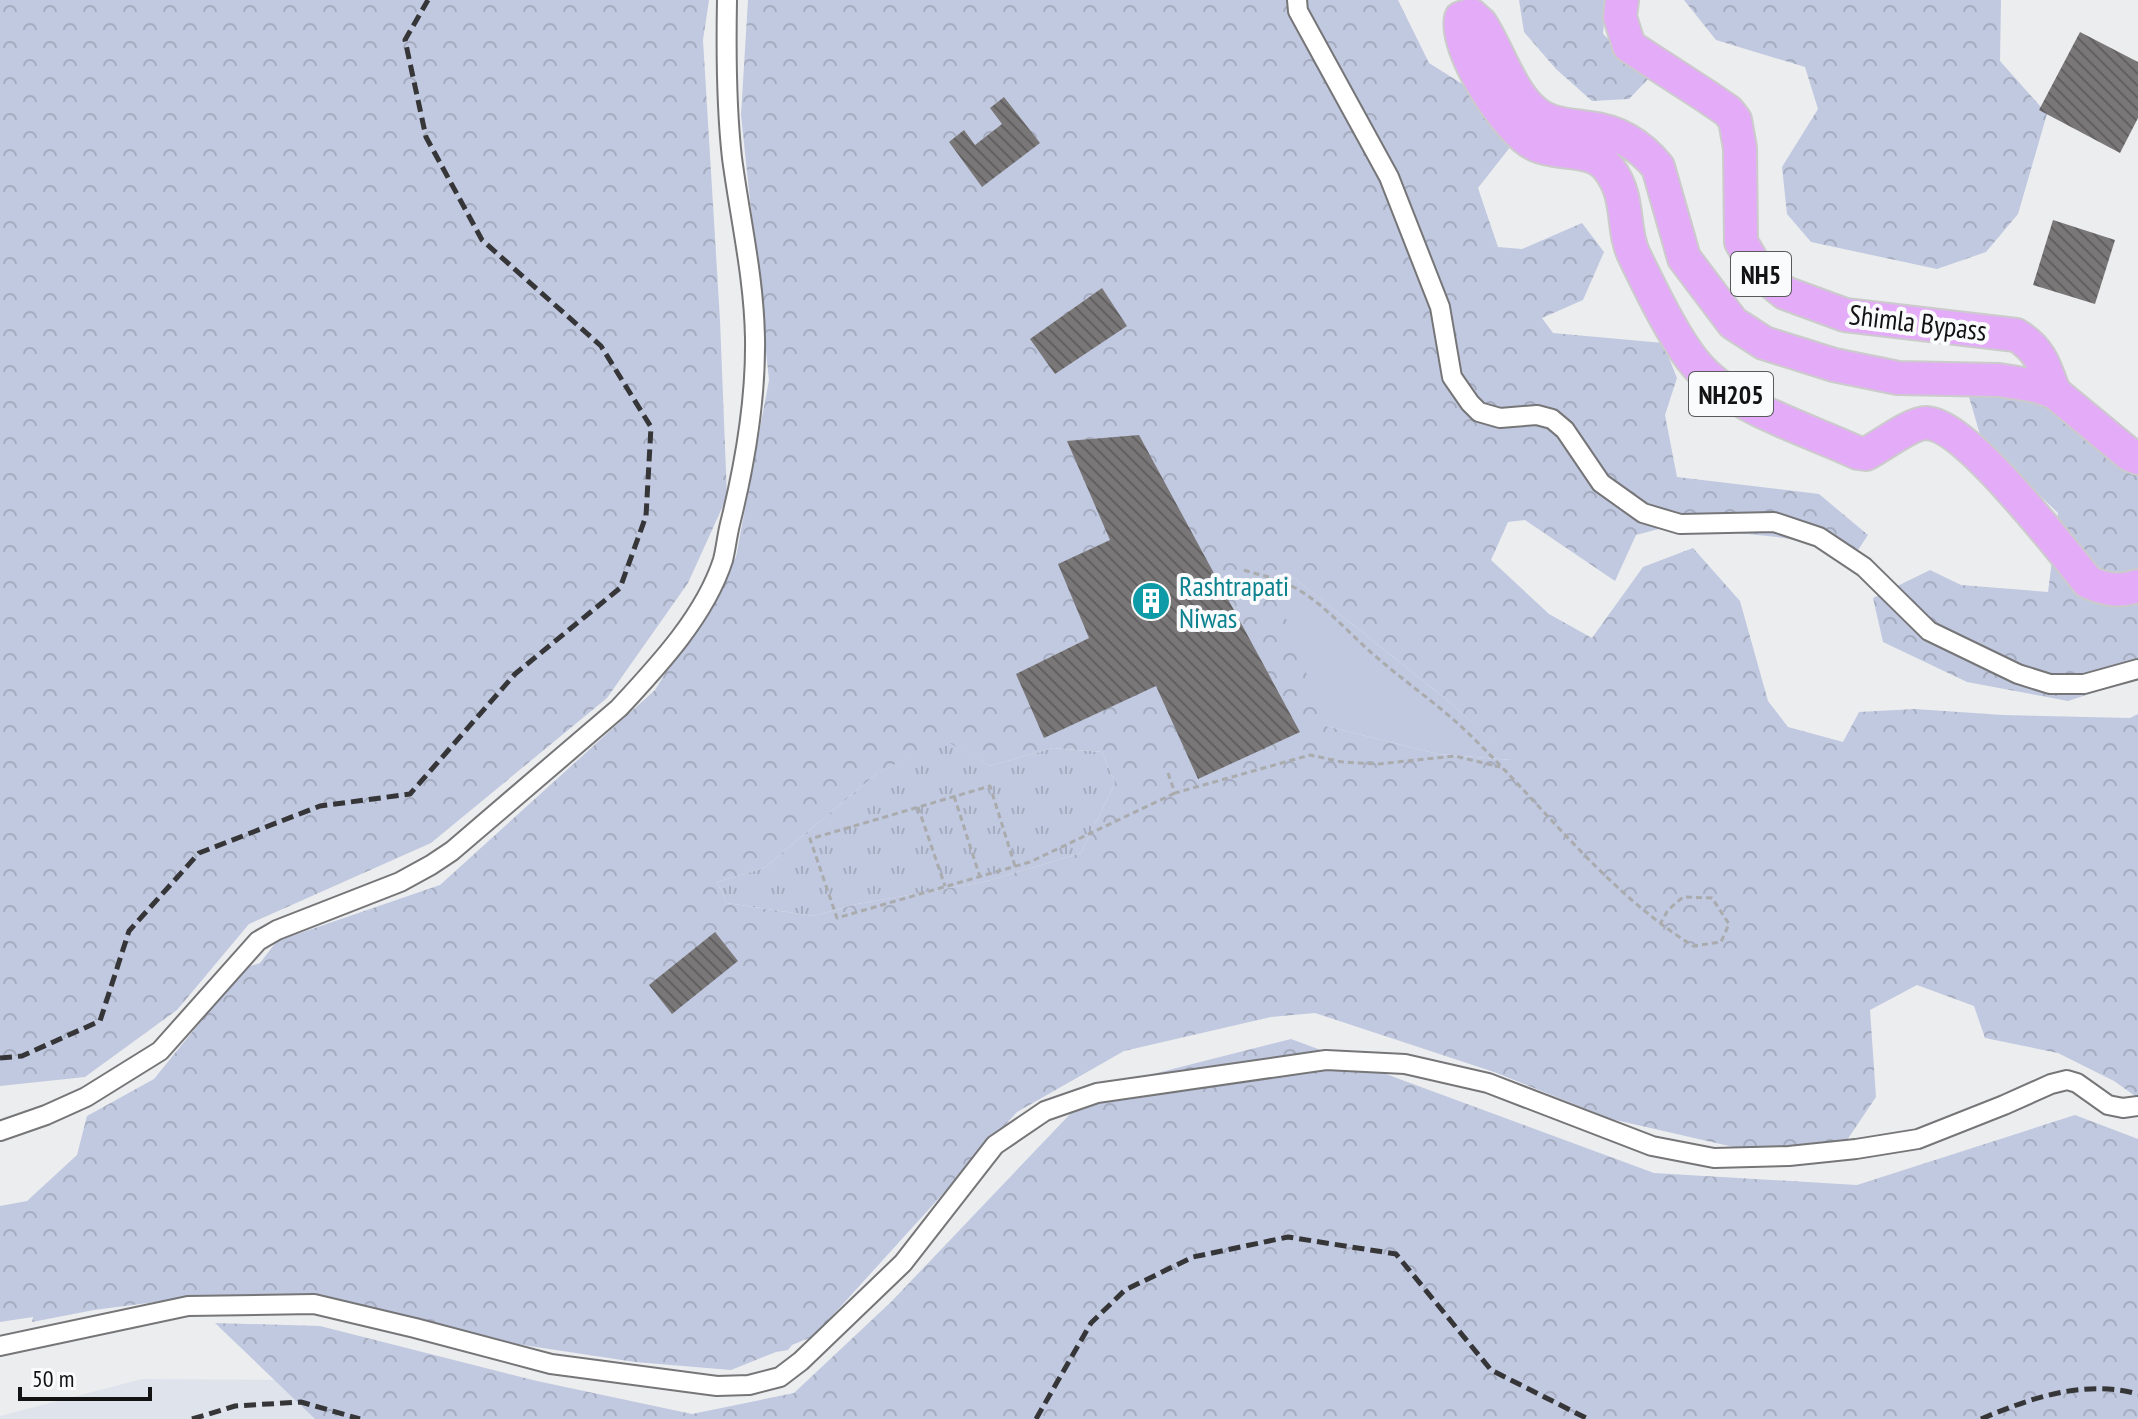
<svg xmlns="http://www.w3.org/2000/svg" width="2138" height="1419" viewBox="0 0 2138 1419" font-family="'PT Sans Narrow',sans-serif">
<style>
.built{fill:#dfe3ec}
.grass{fill:url(#grass-tufts)}
.forest{fill:url(#forest-crowns);fill-rule:evenodd}
.garden{fill:#c1c9e0}
.building{fill:url(#building-back-hatch)}
.lines{fill:none;stroke-linecap:round;stroke-linejoin:round}
.minor-casing{stroke:#767678;stroke-width:22}
.trunk-casing{stroke:#cbcbcb;stroke-width:36}
.path{stroke:#aaabad;stroke-width:3;stroke-dasharray:6 4;stroke-linecap:butt}
.minor{stroke:#fff;stroke-width:18}
.trunk{stroke:#e4acf8;stroke-width:32}
.rail{stroke:#363638;stroke-width:5;stroke-dasharray:12 6;stroke-linecap:butt}
.labels{text-anchor:middle;dominant-baseline:central;stroke-width:8;stroke-linejoin:round;paint-order:stroke}
.shield{fill:#fafbfd;stroke:#58595a;stroke-width:2}
.shield-label{font-size:26px;font-weight:bold;fill:#131314}
.street-label{font-size:28px;fill:#131314;stroke:#fafbfd}
.culture-label{font-size:28px;fill:#0d838f;stroke:#fafbfd;text-anchor:start}
</style>
<defs>
<pattern id="grass-tufts" width="24" height="20" patternUnits="userSpaceOnUse" patternTransform="scale(2)"><rect width="24" height="20" fill="#c1c9e0"/><path d="M3 7l-1-3M5 7V3M7 7l1-3M15 17l-1-3M17 17v-4M19 17l1-3" fill="none" stroke="#a5acbf"/></pattern>
<pattern id="forest-crowns" width="20" height="18" patternUnits="userSpaceOnUse" patternTransform="scale(2)"><rect width="20" height="18" fill="#c1c9e0"/><path d="M2 6a3 3 0 1 1 6 0M12 15a3 3 0 1 1 6 0" fill="none" stroke="#a5acbf"/></pattern>
<pattern id="building-back-hatch" width="6" height="6" patternUnits="userSpaceOnUse" patternTransform="scale(2)"><rect width="6" height="6" fill="#7a7778"/><path d="M-1 5l2 2M0 0l6 6M5-1l2 2" fill="none" stroke="#636061"/></pattern>
</defs>
<rect width="100%" height="100%" fill="#ecedef"/>
<path class="built" d="M142,1379L275,1380L315,1419H0V1416Z"/>
<path class="grass" d="M941,737L990,766L1053,748L1102,752L1115,783L1081,853L984,882L857,904L814,916L727,903L717,882L764,868L874,776Z"/>
<g class="forest">
<path d="M0,0H709L703,40L720,320L727,497L688,583L607,698L431,843L249,924L177,1010L85,1077L0,1086Z"/>
<path d="M748,0H1398L1429,63L1502,109L1511,146L1478,188L1498,247L1522,249L1582,223L1604,252L1583,300L1542,318L1553,333L1663,343L1677,378L1665,415L1677,477L1819,494L1868,535L1858,550L1777,537L1670,526L1636,535L1615,581L1525,520L1508,522L1491,560L1549,614L1592,638L1643,567L1693,548L1740,601L1768,701L1788,727L1843,742L1859,712L1915,709L2003,715L2130,718L2138,714V1098L2114,1081L2058,1053L1985,1038L1974,1006L1917,985L1870,1010L1876,1097L1847,1140L1751,1151L1611,1119L1494,1072L1315,1013L1271,1017L1124,1051L1017,1112L814,1336L792,1345L788,1350L776,1352L731,1370L635,1362L202,1296L94,1310L32,1322L33,1317L0,1322V1206L27,1201L77,1155L87,1116L154,1079L244,968L260,963L277,941L440,885L655,690L736,557L769,380L741,115ZM1288,573L1453,705L1511,760L1438,754L1326,726ZM941,738L990,766L1053,748L1102,752L1115,783L1081,853L984,882L857,904L814,916L727,903L717,882L764,868L874,776Z"/>
<path d="M1519,0H1606L1603,34L1650,77L1629,99L1592,101L1556,69L1524,32Z"/>
<path d="M1684,0H2001L2000,61L2047,114L2018,214L1986,252L1937,269L1811,242L1787,214L1782,167L1818,109L1805,67L1716,40Z"/>
<path d="M1989,368L2064,421L2138,448V678L2068,701L1967,682L1883,642L1873,598L1930,570L1961,585L2048,592L2058,513L1981,438L1967,390Z"/>
<path d="M1291,1039L1654,1173L1857,1185L2075,1115L2138,1139V1419H315L215,1323L320,1326L537,1381L692,1414L794,1393L892,1301L1094,1089Z"/>
</g>
<path class="garden" d="M1269,573H1288L1453,705L1512,760L1438,754L1326,726Z"/>
<g class="building">
<path d="M2080,32L2138,62V118L2120,153L2039,110Z"/>
<path d="M1004,97L1040,143L982,187L949,142L964,130L975,145L1002,124L990,108Z"/>
<path d="M2053,220L2115,240L2095,304L2033,285Z"/>
<path d="M1102,288L1127,326L1055,374L1030,339Z"/>
<path d="M1139,435L1300,732L1198,779L1156,686L1044,738L1016,674L1089,638L1058,564L1110,540L1067,441Z"/>
<path d="M715,932L738,961L672,1014L649,985Z"/>
</g>
<g class="lines">
<g class="minor-casing">
<g id="minor">
<path d="M1297,0L1298,11L1389,177L1440,307L1452,377L1470,403L1479,412L1500,418L1537,415L1552,419L1565,430L1601,483L1643,513L1680,524L1774,522L1819,537L1864,567L1929,631L2018,674L2050,684H2084L2138,669"/>
<path d="M0,1131L46,1115L86,1097L160,1051L258,941L277,930L400,882L431,865L452,851L619,708C658,666 705,616 723,560C726,548 727,536 730,524C745,464 756,401 755,338C754,277 740,218 732,158C726,105 726,53 727,0"/>
<path d="M0,1346L188,1306L314,1304L415,1328L551,1364L717,1386L749,1385L780,1377L801,1361L903,1263L995,1145L1045,1111L1097,1093L1326,1060L1405,1064L1488,1083L1652,1146L1714,1158L1789,1156L1856,1149L1918,1139L2004,1105L2051,1084L2067,1080L2077,1083L2108,1105L2123,1108L2138,1106"/>
</g>
</g>
<g class="trunk-casing">
<g id="trunk">
<path d="M1622,0L1620,17L1629,46L1709,98L1728,111L1735,120L1740,148L1741,242L1758,271L1785,293L1845,315L2016,335C2040,349 2045,367 2054,392"/>
<path d="M2138,458L2130,455L2054,392L2036,386L1999,380L1898,378L1834,365L1764,343L1733,323L1684,258L1658,167C1640,145 1617,131 1589,128C1571,125 1551,125 1536,113C1511,94 1498,50 1481,24L1471,15L1461,18C1454,49 1508,133 1536,145C1559,156 1592,146 1609,169C1631,198 1621,228 1634,255C1649,286 1673,336 1694,362C1731,408 1805,428 1858,453L1866,454C1880,447 1911,423 1926,423C1966,424 2061,549 2088,582C2106,590 2119,592 2138,586"/>
</g>
</g>
<g class="path">
<path d="M1244,570C1255,574 1267,576 1279,580C1317,595 1344,629 1374,655C1405,682 1439,705 1468,733C1543,805 1604,890 1693,946L1721,942L1729,924L1712,898L1683,897L1668,910L1660,924"/>
<path d="M1168,773L1175,793L1310,755L1342,762L1378,764L1455,756L1500,767"/>
<path d="M954,796L980,877"/>
<path d="M918,807L945,886"/>
<path d="M1015,866L990,786L810,839L837,918L1030,862L1175,793"/>
</g>
<use href="#minor" class="minor"/>
<use href="#trunk" class="trunk"/>
<g class="rail">
<path d="M0,1058L22,1056L100,1021L129,931L199,853L320,806L410,794L515,674L620,588L646,516L651,427L601,346L482,240L426,137L405,40L428,0"/>
<path d="M192,1419L235,1406L301,1402L360,1419"/>
<path d="M1036,1419L1091,1323L1125,1290L1193,1257L1288,1237L1396,1254L1491,1370L1588,1419"/>
<path d="M1981,1419C2031,1398 2084,1379 2138,1394"/>
</g>
</g>
<defs>
<g id="building-disc" transform="scale(2)"><circle r="9.5" fill="#0f9aa8" stroke="#fafbfd"/><path d="M-4-6H4V6H1V3H-1V6H-4ZM-2.5-4.3h1.7v1.8h-1.7ZM.8-4.3h1.7v1.8H.8ZM-2.5-1h1.7V.8h-1.7ZM.8-1h1.7V.8H.8Z" fill="#fff"/></g>
</defs>
<g fill-rule="evenodd">
<use href="#building-disc" x="1151" y="601"/>
</g>
<g class="labels">
<g class="shield">
<rect x="1731" y="252" width="60" height="44" rx="6"/>
<rect x="1689" y="372" width="84" height="44" rx="6"/>
</g>
<g class="shield-label">
<text x="1761" y="274">NH5</text>
<text x="1731" y="394">NH205</text>
</g>
<g class="street-label">
<text transform="translate(1918 322) rotate(7)">Shimla Bypass</text>
</g>
<g class="culture-label">
<text x="1179" y="585">Rashtrapati<tspan x="1179" dy="32">Niwas</tspan></text>
</g>
</g>
<path d="M20 1387v12h130v-12" fill="none" stroke="#131314" stroke-width="4"/>
<text x="32" y="1387" font-size="24" fill="#131314" stroke="#fafbfd" stroke-width="6" paint-order="stroke">50 m</text>
</svg>
